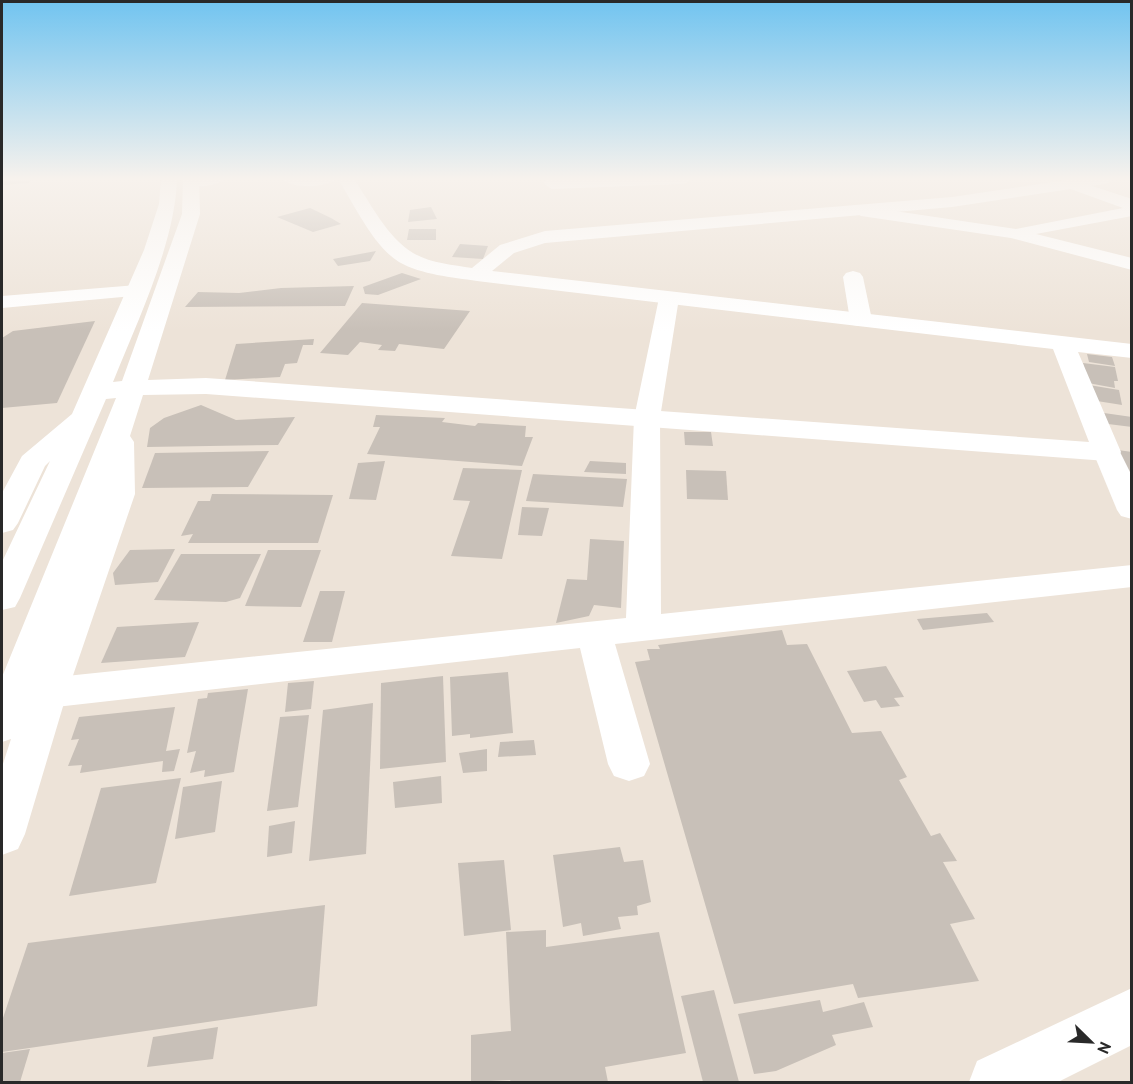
<svg xmlns="http://www.w3.org/2000/svg" width="1133" height="1084" viewBox="0 0 1133 1084" font-family="'PT Sans',sans-serif">
<style>
.building{fill:#c8c0b8}
.lines{fill:none;stroke-linecap:round;stroke-linejoin:round}
.minor{fill:#fff;fill-rule:evenodd}
.tertiary{fill:#fff;fill-rule:evenodd}
</style>
<rect width="100%" height="100%" fill="#ede3d8"/>
<g class="building">
<path d="M2,179H31L29,183L2,185Z"/>
<path d="M431,207L437,219L408,222L410,210Z"/>
<path d="M310,208L331,218L341,224L313,232L277,217Z"/>
<path d="M409,229H436V240H407Z"/>
<path d="M460,244L488,246L483,259L452,257Z"/>
<path d="M376,251L370,261L338,266L333,259Z"/>
<path d="M402,273L421,279L378,295L365,294L363,287Z"/>
<path d="M354,286L345,306L185,307L198,292L239,293L281,288Z"/>
<path d="M362,303L470,311L444,349L399,344L395,351L378,350L382,345L360,342L348,355L320,353Z"/>
<path d="M95,321L57,403L2,408V338L13,331Z"/>
<path d="M314,339L313,345H303L297,363L285,364L280,377L225,380L236,344Z"/>
<path d="M1087,354L1112,357L1115,366L1089,362Z"/>
<path d="M1083,363L1115,367L1118,381H1114L1115,388L1088,383Z"/>
<path d="M1089,385L1119,390L1122,405L1097,401Z"/>
<path d="M201,405L236,420L295,417L278,445L147,447L150,428L164,418Z"/>
<path d="M1104,413L1132,417V427L1108,424Z"/>
<path d="M376,415L445,418L442,422L475,426L478,423L526,426L525,437H533L522,466L367,454L380,427H373Z"/>
<path d="M684,432H711L713,446L685,445Z"/>
<path d="M1118,450L1132,452V473H1128Z"/>
<path d="M269,451L248,487L142,488L155,453Z"/>
<path d="M385,461L376,500L349,499L358,463Z"/>
<path d="M590,461L626,463V474L584,472Z"/>
<path d="M463,468L522,470L502,559L451,556L470,501L453,500Z"/>
<path d="M686,470L726,471L728,500L687,499Z"/>
<path d="M533,474L627,479L623,507L526,501Z"/>
<path d="M212,494L333,495L318,543H188L193,534L181,536L198,501H210Z"/>
<path d="M522,507L549,508L542,536L518,535Z"/>
<path d="M590,539L624,541L621,608L594,605L589,616L556,623L567,579L587,580Z"/>
<path d="M175,549L158,582L115,585L113,573L130,550Z"/>
<path d="M268,550H321L301,607L245,606Z"/>
<path d="M181,554H261L240,598L226,602L154,600Z"/>
<path d="M320,591H345L332,642H303Z"/>
<path d="M987,613L994,622L923,630L917,619Z"/>
<path d="M199,622L185,657L101,663L117,627Z"/>
<path d="M782,630L787,645L807,644L852,733L881,731L907,777L899,780L931,836L940,833L957,861L943,862L975,919L950,924L979,981L858,998L853,984L734,1004L635,662L650,660L647,649H660L658,645Z"/>
<path d="M886,666L904,697L894,698L900,706L881,708L876,700L864,702L847,671Z"/>
<path d="M508,672L513,733L470,738V734L452,736L450,677Z"/>
<path d="M443,676L446,762L380,769L381,683Z"/>
<path d="M314,681L311,709L285,712L288,683Z"/>
<path d="M248,689L234,772L204,777L205,770L190,773L196,751L187,753L198,699L207,698L208,693Z"/>
<path d="M373,703L366,854L309,861L323,710Z"/>
<path d="M175,707L166,751L180,749L174,771L162,772L163,761L80,773L82,765L68,766L79,739L71,740L79,717Z"/>
<path d="M309,715L298,807L267,811L280,717Z"/>
<path d="M534,740L536,755L498,757L500,742Z"/>
<path d="M487,749V771L463,773L459,753Z"/>
<path d="M441,776L442,803L395,808L393,782Z"/>
<path d="M181,778L156,883L69,896L101,788Z"/>
<path d="M222,781L215,832L175,839L183,787Z"/>
<path d="M295,821L292,853L267,857L269,826Z"/>
<path d="M620,847L624,862L643,860L651,902L637,906L638,915L618,917L621,929L583,936L581,923L563,927L553,855Z"/>
<path d="M504,860L511,930L464,936L458,863Z"/>
<path d="M325,905L317,1006L2,1052V1021L28,943Z"/>
<path d="M546,930V947L659,932L686,1053L605,1067L608,1082H511L510,1080L471,1082V1035L511,1031L506,932Z"/>
<path d="M714,990L739,1082H703L681,996Z"/>
<path d="M820,1000L823,1012L864,1002L873,1027L832,1035L836,1045L776,1071L754,1074L738,1014Z"/>
<path d="M218,1027L213,1059L147,1067L153,1037Z"/>
<path d="M30,1049L20,1082H2V1053Z"/>
</g>
<g class="lines">
<g class="minor">
<path d="M187,179H225C217,186 198,188 188,185L185,182Z"/>
<path d="M283,179H336C327,188 292,189 283,179Z"/>
<path d="M546,179H692L684,184L552,189L544,184Z"/>
<path d="M1071,179L1132,199V216L1036,234L1132,258V270L1011,238L861,216L853,211L861,206L1016,229L1123,208L1065,187L1063,184L1065,181Z"/>
<path d="M853,271L860,273L863,277L872,320L869,325L861,326L853,325L850,320L843,277L846,273Z"/>
<path d="M137,285L144,287L147,291L144,295L2,308V296Z"/>
<path d="M669,292L676,294L679,298L660,418L661,614L1132,565V587L615,644L650,764L644,776L629,781L614,776L608,764L580,648L47,708L33,703L28,693L33,683L47,678L626,618L634,418L659,298L662,294Z"/>
<path d="M1107,444L1117,446L1132,476V519L1121,516L1117,510L1093,452L1097,446Z"/>
</g>
<g class="tertiary">
<path d="M161,179H177C175,244 137,322 113,382L122,381L182,214L183,179H199L200,214L148,380L206,378L1089,442L1053,349L477,281C452,277 422,275 399,262C373,246 354,204 338,179H354C371,204 387,237 413,253C430,263 453,265 472,268L500,245L545,231L952,197L1073,179H1112L1110,182L1104,184L952,207L545,243L514,253L492,271L1132,344V358L1078,352L1121,452L1117,458L1107,461L206,394L143,395L130,436L134,442L135,494L67,693L25,834L18,849L2,855V767L11,739L2,742V677L116,398L106,399L20,598L15,607L2,610V562L50,461L45,466L18,523L13,530L2,533V493L22,456L72,414L144,250L159,204Z"/>
<path d="M1132,988V1045L1058,1082H969L977,1061Z"/>
</g>
</g>
<linearGradient id="sky" x2="0" y2="1"><stop stop-color="#71c4f0"/><stop offset="0.54" stop-color="#f7f2ed"/><stop offset="1" stop-color="#f7f2ed" stop-opacity="0"/></linearGradient>
<rect width="1133" height="331" fill="url(#sky)"/>
<rect width="1133" height="1084" fill="none" stroke="#292929" stroke-width="6"/>
<g transform="translate(1091 1042) rotate(114)" stroke="#ffffff" stroke-width="4.5" paint-order="stroke">
<path d="M0-4.5L10 22L0 15L-10 22Z" fill="#292929"/>
<text y="-9" font-size="16" font-weight="bold" text-anchor="middle" fill="#292929">N</text>
</g>
</svg>
